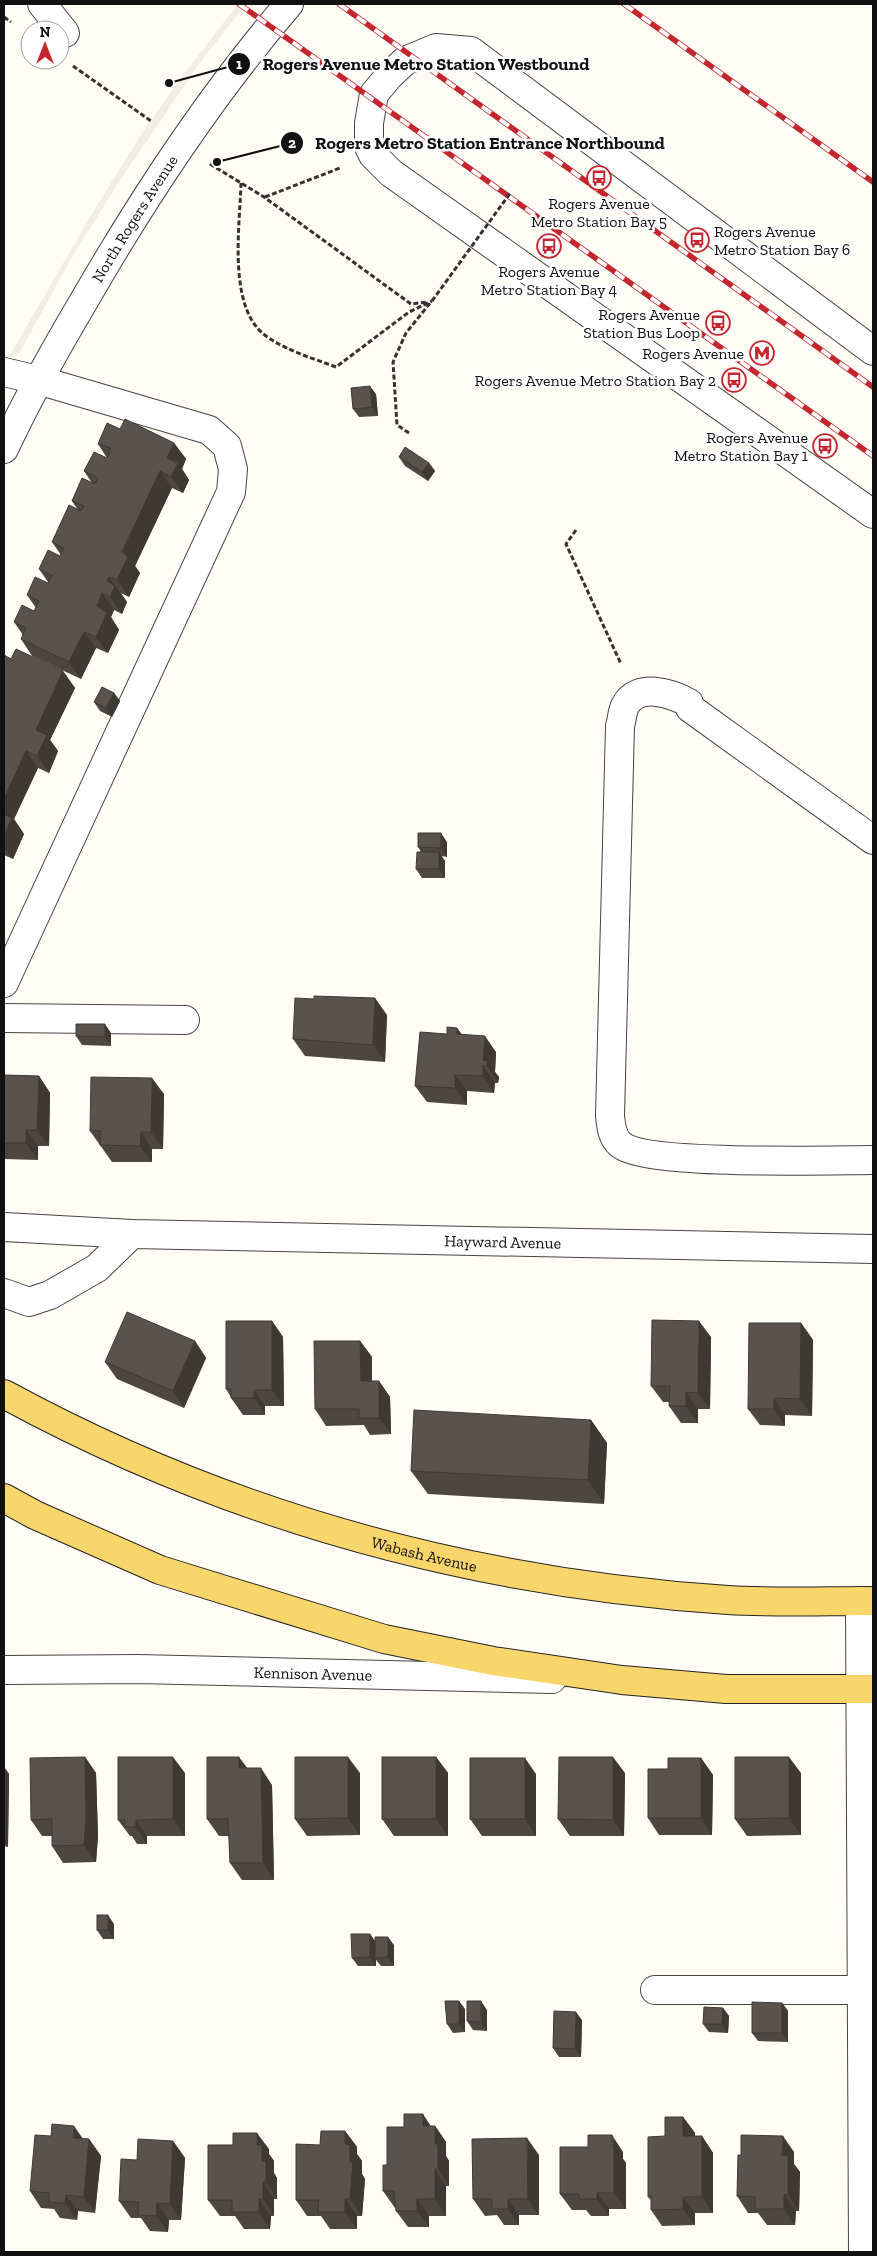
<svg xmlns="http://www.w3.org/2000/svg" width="877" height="2256" viewBox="0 0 877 2256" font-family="'Zilla Slab',serif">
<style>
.plaza{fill:#f1ede2}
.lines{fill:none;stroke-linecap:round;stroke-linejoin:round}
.minor-casing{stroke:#444;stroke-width:30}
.major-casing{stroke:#222;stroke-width:30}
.path{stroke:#333;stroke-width:3;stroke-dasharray:5 2.5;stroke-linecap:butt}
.minor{stroke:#fff;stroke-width:28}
.major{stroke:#f9d66b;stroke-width:28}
.rail-casing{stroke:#c4262e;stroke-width:5.5}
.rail{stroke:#fff;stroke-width:4;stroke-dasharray:11;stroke-linecap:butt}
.path-bridge{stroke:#333;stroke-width:3;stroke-dasharray:5 2.5;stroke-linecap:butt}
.wall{fill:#4d4742}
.shaded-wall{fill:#3f3936}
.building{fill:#5a524d;stroke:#3f3936}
.labels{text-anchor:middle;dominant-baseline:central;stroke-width:5;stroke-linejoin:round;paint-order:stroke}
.poi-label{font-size:16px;fill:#111;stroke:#fff;text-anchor:end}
.street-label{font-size:16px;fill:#111;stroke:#fff}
.leader{fill:none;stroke:#111;stroke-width:2}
.callout-dot{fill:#111;stroke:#fff;stroke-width:2}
.mark-label{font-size:15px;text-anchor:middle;font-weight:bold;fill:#fff}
.callout-label{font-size:18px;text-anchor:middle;font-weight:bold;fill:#111;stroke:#fff;stroke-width:5;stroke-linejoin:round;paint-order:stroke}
</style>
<rect width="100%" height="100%" fill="#fffdf5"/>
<path class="plaza" d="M238,4H246L199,64L119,182L71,259L20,352L13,357H9L90,217L142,133L184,74Z"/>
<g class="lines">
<g class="minor-casing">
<g id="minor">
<path d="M42,4L65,33"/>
<path d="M873,351L471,51L436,48L405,61L389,76L374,94L369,123V147L373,155L391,173L873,514"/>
<path d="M4,372L38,380L209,430L227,446L233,469L231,492L4,983"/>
<path id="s1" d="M4,449C28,397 56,348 85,299C145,195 211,95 289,4"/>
<path d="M873,840L690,708L689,703C671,693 637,682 625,706C622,712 622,720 620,726L610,1116C611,1126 612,1137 620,1144C644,1166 831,1160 873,1160"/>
<path d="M4,1018L185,1020"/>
<path id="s2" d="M4,1227L132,1234L873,1249"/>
<path d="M4,1293L29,1302L50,1295L97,1268L132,1234"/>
<path d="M860,1601L863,2252"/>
<path id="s3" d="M4,1670L138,1669L552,1679"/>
<path d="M655,1990H873"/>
</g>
</g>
<g class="major-casing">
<g id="major">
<path id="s4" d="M4,1394C228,1516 473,1583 728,1600C776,1603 825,1601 873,1601"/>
<path d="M4,1498L35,1515L160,1570L384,1639L493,1661L622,1680L726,1689H873"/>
</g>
</g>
<g class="path">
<path d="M4,17L11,22"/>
<path d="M73,66L151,121"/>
<path d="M210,164L264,197L411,304L427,302"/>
<path d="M241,183C240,226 227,308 266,336C287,351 312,358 336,367L409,312L432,301"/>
<path d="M265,197L340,168"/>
<path d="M409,433L397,425L393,362L406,333L431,302"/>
<path d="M576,530L566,544L621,664"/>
</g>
<use href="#minor" class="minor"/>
<use href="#major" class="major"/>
<g class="rail-casing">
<g id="rail">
<path d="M239,4L873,456"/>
<path d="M339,4L873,387"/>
<path d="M624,4L873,182"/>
</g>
</g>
<use href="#rail" class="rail"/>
<path class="path-bridge" d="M432,301L511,192"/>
</g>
<g class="wall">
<path d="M376,394L378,416L359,417L353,409Z"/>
<path d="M120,429L174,443L186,459L182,469L189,480L183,493L172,488L135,566L140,573L129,597L121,593L127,602L122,614L114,610L111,617L119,630L108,653L96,648L81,679L32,656L21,639L23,635L14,622L34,611L36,608L27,595L48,583V582L39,569L60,556L61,555L52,542L78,510L72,501L92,483L84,471L107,458L98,444Z"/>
<path d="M399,457L429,463L435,471L428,481L405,466Z"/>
<path d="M4,655L11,659L63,671L75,688L50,740L58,751L49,773L38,768L14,819L24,834L13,859L4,855Z"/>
<path d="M114,693L120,701L112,717L100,711L94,702Z"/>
<path d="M447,842V857L441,856L445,861V878H422L416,869L421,852L418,847Z"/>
<path d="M314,999L387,1015L385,1062L305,1056L293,1039Z"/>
<path d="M457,1028L462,1035L496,1052L495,1072L499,1077L498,1083H495L494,1093L467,1091V1105L427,1102L415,1086L447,1034Z"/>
<path d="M111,1033V1046L82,1045L76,1036Z"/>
<path d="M4,1075L39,1076L50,1093L49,1146H38V1160L4,1159Z"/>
<path d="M164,1094L163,1149H152V1162H112L90,1131Z"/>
<path d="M272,1321L283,1337L284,1406H265V1415H243L231,1398V1397L226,1389Z"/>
<path d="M801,1323L813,1340L812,1416L785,1415V1426L760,1425L748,1409Z"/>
<path d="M711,1337L710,1409H698V1423H681L669,1406V1402H663L651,1386Z"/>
<path d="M195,1341L206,1358L184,1408L117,1379L105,1362Z"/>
<path d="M360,1341L372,1357V1381H379L390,1397L391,1434L370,1435L364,1425L326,1426L315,1409Z"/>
<path d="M591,1420L607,1443L604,1504L428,1494L411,1471Z"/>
<path d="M85,1757L96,1773L98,1836L96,1862L63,1863L52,1846V1836H42L31,1820Z"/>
<path d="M436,1757L448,1773V1836H394L382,1819Z"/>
<path d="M701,1758L713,1775L712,1835H659L648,1818L668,1769Z"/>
<path d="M4,1767L9,1774L8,1847L4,1846Z"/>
<path d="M247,1768L272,1785L274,1880H242L230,1863L229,1836H219L207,1819Z"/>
<path d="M185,1773V1836H147V1844H137L132,1836H130L118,1820Z"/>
<path d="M360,1773V1835L307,1836L295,1819Z"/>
<path d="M625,1773L624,1836H570L558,1819Z"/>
<path d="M801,1773V1835L747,1836L735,1819Z"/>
<path d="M536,1774V1836H482L470,1819Z"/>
<path d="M114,1924V1939H103L97,1930Z"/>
<path d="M370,1934L375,1941L394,1945V1966H381L376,1960V1966H358L352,1958Z"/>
<path d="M782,2003L788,2011V2042L758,2041L752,2033Z"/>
<path d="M723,2008L729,2016L728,2033L709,2032L703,2024Z"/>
<path d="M465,2009V2032L453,2033L447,2024Z"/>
<path d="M487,2010V2031L473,2030L467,2021Z"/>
<path d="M582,2020L581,2057H559L553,2048Z"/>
<path d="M683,2117L695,2133V2136H702L713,2153V2213H695V2225L662,2226L651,2210V2200L648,2197L665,2136Z"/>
<path d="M435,2126L446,2142V2156L449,2161V2186H446V2216H429V2227H408L396,2211V2208H395L383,2191L404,2127Z"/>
<path d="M345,2131L357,2147V2154L362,2161V2174L365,2179L362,2216H357V2229H330L321,2216H307L296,2200L320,2145Z"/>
<path d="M83,2138L89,2139L101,2156L95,2213L78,2211L77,2220L60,2218L54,2209L41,2208L30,2191Z"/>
<path d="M173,2141L185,2158L181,2220H169L168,2232L150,2231L141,2218H131L119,2201L137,2160Z"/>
<path d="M269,2149V2154L274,2161V2173L277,2178V2199H274V2216H271L270,2229H244L235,2216H220L208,2200Z"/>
<path d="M623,2152V2159L626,2163V2209H609V2216H591L586,2210H572L560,2194Z"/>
<path d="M794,2152V2164L800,2172L799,2211H796L795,2225H767L758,2213H748L737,2196Z"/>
<path d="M539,2155V2215H519V2225H504L497,2215L485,2216L473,2199Z"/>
</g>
<g class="shaded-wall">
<path d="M370,386L376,394L378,416L372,407Z"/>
<path d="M174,443L186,459L182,469L189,480L183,493L171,477L167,458Z"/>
<path d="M429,463L435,471L428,481L422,472Z"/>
<path d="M160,471L172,488L135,566L140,573L129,597L117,580L122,552Z"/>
<path d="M109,577L127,602L122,614L110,597L107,581Z"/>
<path d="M102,593L114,610L111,617L119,630L108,653L96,637L97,606Z"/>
<path d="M84,632L96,648L81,679L69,662Z"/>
<path d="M63,671L75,688L50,740L58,751L49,773L37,756L36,730Z"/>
<path d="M114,693L120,701L112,717L106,708Z"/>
<path d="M26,751L38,768L14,819L24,834L13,859L4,847V799Z"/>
<path d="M441,833L447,842V857L441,848Z"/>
<path d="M439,852L445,861V878L439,869Z"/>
<path d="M375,998L387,1015L385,1062L373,1045Z"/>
<path d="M105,1024L111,1033V1046L105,1037Z"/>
<path d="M457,1028L469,1044L457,1034Z"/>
<path d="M485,1036L496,1052L495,1072L499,1077L498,1083L483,1060Z"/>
<path d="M483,1066L495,1083L494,1093L483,1076Z"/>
<path d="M455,1075L467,1091V1105L455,1088Z"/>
<path d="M39,1076L50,1093L49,1146L37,1130Z"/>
<path d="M152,1078L164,1094L163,1149L151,1132Z"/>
<path d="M26,1130L38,1146V1160L26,1143Z"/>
<path d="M141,1132L152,1149V1162L140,1146Z"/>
<path d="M272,1321L283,1337L284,1406L272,1390Z"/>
<path d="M699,1321L711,1337L710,1409L698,1393Z"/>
<path d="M801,1323L813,1340L812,1416L800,1399Z"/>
<path d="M195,1341L206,1358L184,1408L173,1391Z"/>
<path d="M360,1341L372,1357V1397L361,1381Z"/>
<path d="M379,1381L390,1397L391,1434L379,1418Z"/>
<path d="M254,1390L265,1406V1415L254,1398Z"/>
<path d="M686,1392L698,1409V1423L686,1406Z"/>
<path d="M774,1398L785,1415V1426L774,1409Z"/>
<path d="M591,1420L607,1443L604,1504L588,1480Z"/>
<path d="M85,1757L96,1773L98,1836L96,1862L84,1845Z"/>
<path d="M173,1757L185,1773V1836L173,1819Z"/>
<path d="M239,1757L251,1773L239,1768Z"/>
<path d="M348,1757L360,1773V1835L348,1818Z"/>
<path d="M436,1757L448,1773V1836L436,1819Z"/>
<path d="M613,1757L625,1773L624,1836L613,1820Z"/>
<path d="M789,1757L801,1773V1835L789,1818Z"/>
<path d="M525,1758L536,1774V1836L525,1819Z"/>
<path d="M701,1758L713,1775L712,1835L701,1818Z"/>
<path d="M4,1767L9,1774L8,1847L4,1840Z"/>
<path d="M261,1768L272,1785L274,1880L263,1863Z"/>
<path d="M136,1820L147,1836V1844L136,1827Z"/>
<path d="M108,1915L114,1924V1939L108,1930Z"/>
<path d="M370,1934L376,1943L375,1958L376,1960V1966L370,1957Z"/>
<path d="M388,1937L394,1945V1966L388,1957Z"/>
<path d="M459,2001L465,2009V2032L459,2024Z"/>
<path d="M481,2001L487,2010V2031L481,2022Z"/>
<path d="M782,2003L788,2011V2042L782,2033Z"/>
<path d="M723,2008L729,2016L728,2033L722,2024Z"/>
<path d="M576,2012L582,2020L581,2057L575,2049Z"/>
<path d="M423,2114L434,2131L423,2126Z"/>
<path d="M683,2117L695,2133V2153L683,2136Z"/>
<path d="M74,2126L86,2143L73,2138Z"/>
<path d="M435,2126L446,2142V2156L449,2161V2186L438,2169L435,2144Z"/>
<path d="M345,2131L357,2147V2154L362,2161V2174L365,2179L362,2216L350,2199V2162L345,2144Z"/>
<path d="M257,2133L269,2149V2154L274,2161V2173L277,2178V2199L266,2182L262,2161L257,2145Z"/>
<path d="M612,2135L623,2152V2159L626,2163V2209L614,2193Z"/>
<path d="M702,2136L713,2153V2213L702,2197Z"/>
<path d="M783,2136L794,2152V2164L800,2172L799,2211L788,2195L782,2155Z"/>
<path d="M527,2138L539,2155V2215L528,2199Z"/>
<path d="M89,2139L101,2156L95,2213L84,2197Z"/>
<path d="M173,2141L185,2158L181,2220L170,2204Z"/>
<path d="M435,2169L446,2186V2216L435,2199Z"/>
<path d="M263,2182L274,2199V2216L263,2199Z"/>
<path d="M597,2193L609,2209V2216L597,2199Z"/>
<path d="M66,2195L78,2211L77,2220L65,2203Z"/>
<path d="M784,2195L796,2211L795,2225L784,2209Z"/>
<path d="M683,2197L695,2213V2225L683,2209Z"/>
<path d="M259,2199L271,2216L270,2229L259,2212Z"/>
<path d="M345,2199L357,2216V2229L345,2212Z"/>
<path d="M417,2199L429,2216V2227L417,2211Z"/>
<path d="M508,2199L519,2215V2225L508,2209Z"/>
<path d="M157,2203L169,2220L168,2232L156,2216Z"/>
</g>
<g class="building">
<path d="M370,386L372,407L353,409L351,388Z"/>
<path d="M125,419L174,443L167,458L178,463L171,477L160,471L122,552L128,557L117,580L109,577L107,581L115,586L110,597L102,593L97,606L107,613L96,637L84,632L69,662L21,639L26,628L14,622L22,605L34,611L39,601L27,595L35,577L48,583L52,575L39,569L48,550L60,556L64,548L52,542L69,505L81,511L84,506L72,501L82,478L95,484L98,478L84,471L94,452L107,458L111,448L98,444L107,423L120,429Z"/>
<path d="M405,447L429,463L422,472L399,457Z"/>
<path d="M16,649L63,671L36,730L47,735L37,756L26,751L4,799V655L11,659Z"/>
<path d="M102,687L114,693L106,708L94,702Z"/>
<path d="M4,814L12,818L4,836Z"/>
<path d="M418,833H441V848L418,847Z"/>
<path d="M417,852H439V869H416Z"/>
<path d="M314,996L375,998L373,1045L293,1039L295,998L314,999Z"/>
<path d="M76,1024H105V1037L76,1036Z"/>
<path d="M447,1027L457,1028V1034L485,1036L483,1060L487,1061V1066H483V1076L455,1075V1088L415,1086L420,1032L447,1034Z"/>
<path d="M4,1075L39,1076L37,1130H26V1143H4Z"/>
<path d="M91,1077L152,1078L151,1132H141L140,1146L100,1145L101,1131H90Z"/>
<path d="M127,1312L195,1341L173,1391L105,1362Z"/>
<path d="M652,1320L699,1321L698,1393L686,1392V1406H669L670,1386H651Z"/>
<path d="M226,1321H272V1390H254V1398H231V1389H226Z"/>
<path d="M749,1323H801L800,1399L774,1398V1409H748Z"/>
<path d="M314,1341H360L361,1381H379V1418H359V1409H315Z"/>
<path d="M414,1410L591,1420L588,1480L411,1471Z"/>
<path d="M85,1757L86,1819L84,1845L52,1846V1819L31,1820L30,1758Z"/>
<path d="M118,1757H173V1819L136,1820V1827H125V1820H118Z"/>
<path d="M207,1757H239V1768H261L263,1863H230L228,1819H207Z"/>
<path d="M295,1757H348V1818L295,1819Z"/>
<rect x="382" y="1757" width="54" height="62"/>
<path d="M559,1757H613V1820L558,1819Z"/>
<path d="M735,1757H789V1818L735,1819Z"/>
<rect x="470" y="1758" width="55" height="61"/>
<path d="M668,1758H701V1818H648V1769H668Z"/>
<rect x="97" y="1915" width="11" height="15"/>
<path d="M351,1934H370V1957L352,1958Z"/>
<path d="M375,1937H388V1957L375,1958Z"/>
<path d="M445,2001H459V2024H447Z"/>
<path d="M467,2001H481V2022L467,2021Z"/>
<path d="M752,2002L782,2003V2033H752Z"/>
<path d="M704,2007L723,2008L722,2024H703Z"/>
<path d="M554,2011L576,2012L575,2049L553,2048Z"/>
<path d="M404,2114H423V2126H435V2144H438V2169H435V2199H417V2211H396L394,2191H383V2165H387V2127H404Z"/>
<path d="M665,2117H683V2136H702V2197H683V2209L651,2210V2197H648V2137L665,2136Z"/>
<path d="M52,2124L74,2126L73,2138L89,2139L84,2197L66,2195L65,2203L49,2202V2193L30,2191L35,2135L51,2136Z"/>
<path d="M321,2131H345V2144L350,2145V2162H353L350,2199H345V2212H318L319,2200H296V2144L320,2145Z"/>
<path d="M233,2133H257V2145H262V2161H266V2182H263V2199H259V2212H232V2200H208V2145H233Z"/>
<path d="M588,2135H612V2146H614V2193H597V2199H579V2194H560V2147H588Z"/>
<path d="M741,2135L783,2136L782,2155L788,2156V2195H784V2209H755V2197L737,2196L738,2155H741Z"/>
<path d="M527,2138L528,2199H508V2209H492V2199H473L472,2139Z"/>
<path d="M138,2139L173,2141L170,2204L157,2203L156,2216L138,2215L139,2202L119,2201L121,2159L137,2160Z"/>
</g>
<defs>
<g id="bus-ring" transform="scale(1.25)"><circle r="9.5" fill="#fff" stroke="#c4262e" stroke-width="1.5"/><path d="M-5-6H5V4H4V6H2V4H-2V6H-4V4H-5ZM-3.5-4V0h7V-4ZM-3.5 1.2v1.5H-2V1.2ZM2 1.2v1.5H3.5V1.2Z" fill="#c4262e"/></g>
<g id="metro-ring" transform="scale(1.25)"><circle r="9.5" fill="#fff" stroke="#c4262e" stroke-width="1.5"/><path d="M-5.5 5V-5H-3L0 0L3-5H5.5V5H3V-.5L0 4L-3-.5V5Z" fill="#c4262e"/></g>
</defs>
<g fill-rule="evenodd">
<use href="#bus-ring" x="599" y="178"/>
<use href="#bus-ring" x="697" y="240"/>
<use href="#bus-ring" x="549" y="246"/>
<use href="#bus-ring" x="718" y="323"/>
<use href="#metro-ring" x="762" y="353"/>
<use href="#bus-ring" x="734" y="380"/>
<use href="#bus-ring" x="825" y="446"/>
</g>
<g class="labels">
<g class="poi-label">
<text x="599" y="203" text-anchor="middle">Rogers Avenue<tspan x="599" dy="18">Metro Station Bay 5</tspan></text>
<text x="714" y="231" text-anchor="start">Rogers Avenue<tspan x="714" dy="18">Metro Station Bay 6</tspan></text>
<text x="549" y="271" text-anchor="middle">Rogers Avenue<tspan x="549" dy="18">Metro Station Bay 4</tspan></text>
<text x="700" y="314">Rogers Avenue<tspan x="700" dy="18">Station Bus Loop</tspan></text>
<text x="744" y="353">Rogers Avenue</text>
<text x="716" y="380">Rogers Avenue Metro Station Bay 2</text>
<text x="808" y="437">Rogers Avenue<tspan x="808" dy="18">Metro Station Bay 1</tspan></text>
</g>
<g class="street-label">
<text stroke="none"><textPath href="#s1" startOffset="265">North Rogers Avenue</textPath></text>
<text stroke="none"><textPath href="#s2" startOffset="499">Hayward Avenue</textPath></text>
<text stroke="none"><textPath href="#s4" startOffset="451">Wabash Avenue</textPath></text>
<text stroke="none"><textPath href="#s3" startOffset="309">Kennison Avenue</textPath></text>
</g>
</g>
<path class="leader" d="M169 83L239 64M217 162L292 143"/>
<g class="callout-dot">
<circle cx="169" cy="83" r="5"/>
<circle cx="217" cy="162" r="5"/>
<circle cx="239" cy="64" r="12"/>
<circle cx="292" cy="143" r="12"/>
</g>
<g class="mark-label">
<text x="239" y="69">1</text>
<text x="292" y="148">2</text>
</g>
<g class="callout-label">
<text x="426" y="70">Rogers Avenue Metro Station Westbound</text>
<text x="490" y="149">Rogers Metro Station Entrance Northbound</text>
</g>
<rect width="877" height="2256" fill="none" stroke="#111111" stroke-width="10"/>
<g transform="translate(45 45)"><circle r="24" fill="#ffffff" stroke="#a0a0a0"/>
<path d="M0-4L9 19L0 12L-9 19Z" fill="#c4262e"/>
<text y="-8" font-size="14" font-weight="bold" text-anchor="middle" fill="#111111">N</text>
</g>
</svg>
